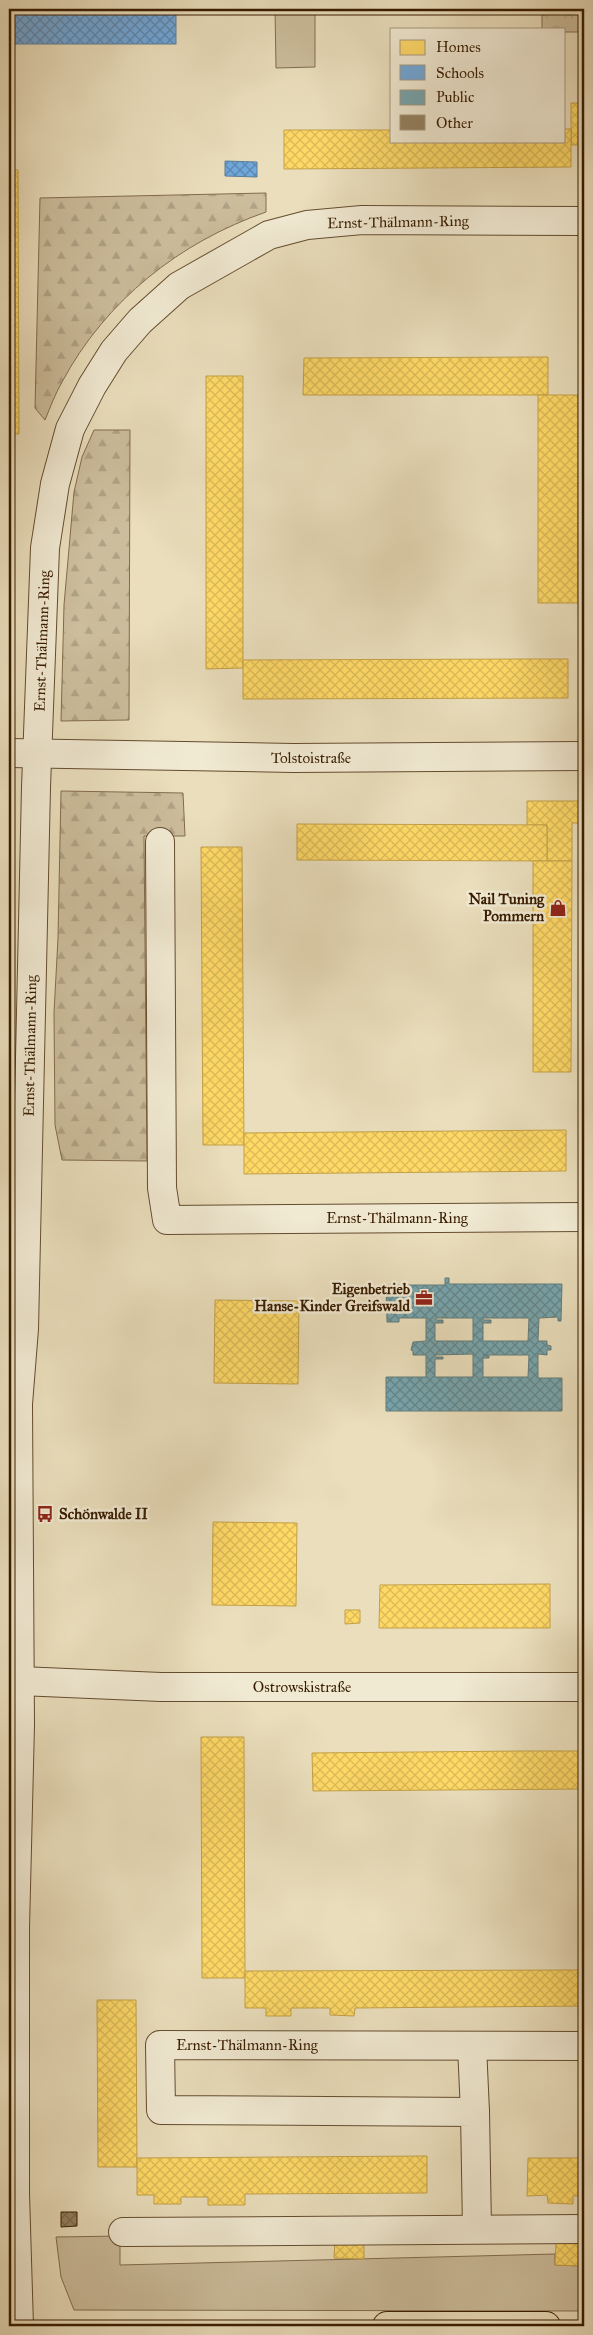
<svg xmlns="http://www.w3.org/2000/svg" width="593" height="2335" viewBox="0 0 593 2335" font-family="'IM FELL Great Primer',serif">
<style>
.green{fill:#ccbd9c;stroke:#826c4e}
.forest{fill:url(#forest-firs);stroke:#826c4e}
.park{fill:url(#park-crowns);stroke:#826c4e}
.homes{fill:url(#homes-cross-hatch);stroke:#c3a047}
.schools{fill:url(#schools-cross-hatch);stroke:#5e7e9a}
.public{fill:url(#public-cross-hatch);stroke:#637c7a;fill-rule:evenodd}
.building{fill:url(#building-cross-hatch);stroke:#381c00}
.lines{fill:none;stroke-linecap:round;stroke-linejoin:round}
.minor-casing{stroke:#644c2f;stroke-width:30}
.major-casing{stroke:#381c00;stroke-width:30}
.minor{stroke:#f1ead3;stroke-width:28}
.major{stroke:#eadebc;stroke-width:28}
.labels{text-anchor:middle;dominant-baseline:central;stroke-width:5;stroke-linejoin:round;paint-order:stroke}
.street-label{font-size:15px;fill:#381c00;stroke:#f1ead3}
.poi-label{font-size:15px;font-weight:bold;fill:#381c00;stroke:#f1ead3;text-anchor:end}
</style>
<defs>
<pattern id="forest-firs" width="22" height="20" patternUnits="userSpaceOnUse" patternTransform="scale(1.25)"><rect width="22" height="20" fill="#ccbd9c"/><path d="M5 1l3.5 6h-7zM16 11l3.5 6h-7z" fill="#b0a285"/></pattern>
<pattern id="park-crowns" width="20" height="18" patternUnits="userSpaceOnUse" patternTransform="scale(1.25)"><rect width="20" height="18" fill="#ccbd9c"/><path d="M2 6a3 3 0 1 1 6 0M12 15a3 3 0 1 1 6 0" fill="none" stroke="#b0a285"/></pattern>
<pattern id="homes-cross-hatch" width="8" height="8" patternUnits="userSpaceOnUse" patternTransform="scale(1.25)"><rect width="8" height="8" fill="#ffd966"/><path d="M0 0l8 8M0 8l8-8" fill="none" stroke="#dbba57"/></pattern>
<pattern id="schools-cross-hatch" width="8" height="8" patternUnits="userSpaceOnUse" patternTransform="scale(1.25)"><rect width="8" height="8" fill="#6fa8dc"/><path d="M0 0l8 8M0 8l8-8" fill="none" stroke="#5c88b0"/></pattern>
<pattern id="public-cross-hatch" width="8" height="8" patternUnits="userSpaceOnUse" patternTransform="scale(1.25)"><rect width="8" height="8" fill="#76a5af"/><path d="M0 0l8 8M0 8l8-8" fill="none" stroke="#62868c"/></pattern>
<pattern id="building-cross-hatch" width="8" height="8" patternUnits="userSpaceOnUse" patternTransform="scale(1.25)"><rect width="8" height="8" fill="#958162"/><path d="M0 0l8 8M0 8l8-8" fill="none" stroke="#7b694e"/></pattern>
</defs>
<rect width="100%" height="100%" fill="#eadebc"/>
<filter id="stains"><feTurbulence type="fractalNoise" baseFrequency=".004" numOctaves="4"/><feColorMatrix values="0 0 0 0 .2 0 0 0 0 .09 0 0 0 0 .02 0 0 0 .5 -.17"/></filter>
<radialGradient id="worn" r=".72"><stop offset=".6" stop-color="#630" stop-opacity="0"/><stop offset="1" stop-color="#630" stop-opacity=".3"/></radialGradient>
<g class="green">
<path d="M275,9H315V67L276,68Z"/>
<path d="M120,2236V2265L555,2254V2265L584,2266V2311L74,2310L61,2277L56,2237Z"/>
</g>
<g class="forest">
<path d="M266,193V212C180,242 106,300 62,382C55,394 50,408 45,420L35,408L40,198Z"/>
<path d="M94,430H130L129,720L61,721L64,605L74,492L82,457Z"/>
<path d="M61,791L183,793L185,836H144L147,1161L62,1160L55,1125L54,1013L58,938Z"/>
</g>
<path class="park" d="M542,9H584V32H564V29H542Z"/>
<g class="homes">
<rect x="571" y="103" width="13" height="42"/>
<path d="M564,129H571V167L284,169V130H392V141H564Z"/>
<path d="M9,170H18L19,434H9Z"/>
<path d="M548,357V395H303L304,358Z"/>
<path d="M206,376H243V668L206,669Z"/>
<rect x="538" y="395" width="40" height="208"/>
<path d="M530,659H568V698L243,699V660Z"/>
<path d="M527,801H579V823H572V861H547V825H527Z"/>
<path d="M297,824L547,825V861L297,860Z"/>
<path d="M201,847H242L244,1145H203Z"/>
<path d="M533,861H572L571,1072H533Z"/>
<path d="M566,1130V1171L244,1174V1133Z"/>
<path d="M215,1300L299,1301L298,1384L214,1383Z"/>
<path d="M213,1522L297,1523L296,1606L212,1605Z"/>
<path d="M550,1584V1628H379L380,1585Z"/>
<path d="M345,1610H360V1623L345,1624Z"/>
<path d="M201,1737H244L245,1978H202Z"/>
<path d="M522,1751H584V1789L313,1791L312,1753Z"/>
<path d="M582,1970H584V2006L355,2008L354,2016L330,2015V2008H291V2016H266V2008H245V1971Z"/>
<path d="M97,2000H136L137,2167H98Z"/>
<path d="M427,2156V2193L245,2194V2205H208V2197H181V2204H154V2195H137V2158Z"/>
<path d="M528,2158H584V2196H573V2204L548,2203L547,2195L527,2196Z"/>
<path d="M335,2240H364V2259L334,2258Z"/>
<path d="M556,2243L583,2244L582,2266L555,2265Z"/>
</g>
<g class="schools">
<rect x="9" y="9" width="167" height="35"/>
<path d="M225,161L257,162V177L225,176Z"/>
</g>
<path class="public" d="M445,1278H449V1284H562L561,1321H558V1317L539,1318L538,1341H547V1345L551,1346V1350H547V1355L538,1354V1378H562V1411H386V1377H426V1355H413V1351L411,1350L413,1342L426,1341V1318H399V1322H387L386,1285H445ZM436,1318H473V1341H435V1323H443V1320H436ZM483,1318H529L528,1341H483V1323H491V1320H483ZM473,1354V1377H435V1359H443V1357H435V1355ZM483,1355H529L528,1377H483V1358H489V1356Z"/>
<path class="building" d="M61,2212H77V2226L61,2227Z"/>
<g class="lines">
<g class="minor-casing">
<g id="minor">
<path d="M9,753L293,758L584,756"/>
<path d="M160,842L162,1188L167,1220L584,1217"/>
<path d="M20,1681L161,1687H584"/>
<path d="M472,2046L475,2112"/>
<path d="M477,2229L475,2112L161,2110L160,2045L584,2046"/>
<path d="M123,2232L584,2229"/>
<path d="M19,2326L15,2194V1928L20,1725L18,1404L24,1329L36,787L45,548L55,484L70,429L92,386L114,351L140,321L179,286L269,235L307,225L362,220L584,221"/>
</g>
</g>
<g class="major-casing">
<path id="major" d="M387,2326H546"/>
</g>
<use href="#minor" class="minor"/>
<use href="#major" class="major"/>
</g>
<defs>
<g id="shop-bare" transform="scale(1.35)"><path d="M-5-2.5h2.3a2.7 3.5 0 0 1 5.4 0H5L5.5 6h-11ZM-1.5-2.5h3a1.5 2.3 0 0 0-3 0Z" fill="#8f2418" stroke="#f1ead3" stroke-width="2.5" paint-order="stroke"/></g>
<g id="office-bare" transform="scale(1.35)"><path d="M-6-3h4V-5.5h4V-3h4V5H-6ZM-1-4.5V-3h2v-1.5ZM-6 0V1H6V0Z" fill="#8f2418" stroke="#f1ead3" stroke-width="2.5" paint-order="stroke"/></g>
<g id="bus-bare" transform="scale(1.35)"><path d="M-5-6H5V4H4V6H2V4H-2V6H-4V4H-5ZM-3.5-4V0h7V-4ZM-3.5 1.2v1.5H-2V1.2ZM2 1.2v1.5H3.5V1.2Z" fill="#8f2418" stroke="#f1ead3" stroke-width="2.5" paint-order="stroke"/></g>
</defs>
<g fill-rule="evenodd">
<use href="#shop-bare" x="558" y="908"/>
<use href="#office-bare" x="424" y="1298"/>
<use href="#bus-bare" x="45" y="1514"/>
</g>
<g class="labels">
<g class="street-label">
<text transform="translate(398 222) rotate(-1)">Ernst-Thälmann-Ring</text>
<text transform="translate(42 641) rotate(-88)">Ernst-Thälmann-Ring</text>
<text x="311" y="758">Tolstoistraße</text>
<text transform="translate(30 1046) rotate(-89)">Ernst-Thälmann-Ring</text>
<text x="397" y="1218">Ernst-Thälmann-Ring</text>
<text x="302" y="1687">Ostrowskistraße</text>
<text x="247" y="2045">Ernst-Thälmann-Ring</text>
</g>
<g class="poi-label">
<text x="544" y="899">Nail Tuning<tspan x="544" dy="17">Pommern</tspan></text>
<text x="410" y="1289">Eigenbetrieb<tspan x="410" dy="17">Hanse-Kinder Greifswald</tspan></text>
<text x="59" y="1514" text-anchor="start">Schönwalde II</text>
</g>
</g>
<rect width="593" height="2335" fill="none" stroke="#eadebc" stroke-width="30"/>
<rect x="10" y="10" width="573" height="2315" fill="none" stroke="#381c00" stroke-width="2.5"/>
<rect x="15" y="15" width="563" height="2305" fill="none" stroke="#381c00"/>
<rect x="390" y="28" width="175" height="115" fill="#f1ead3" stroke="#a7987f"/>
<rect x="400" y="40" width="25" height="15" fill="#ffd966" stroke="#a7987f"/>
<text x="436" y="52" font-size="15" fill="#381c00">Homes</text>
<rect x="400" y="65" width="25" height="15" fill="#6fa8dc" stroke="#a7987f"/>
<text x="436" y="78" font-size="15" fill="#381c00">Schools</text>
<rect x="400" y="90" width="25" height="15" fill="#76a5af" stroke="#a7987f"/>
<text x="436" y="102" font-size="15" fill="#381c00">Public</text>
<rect x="400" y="115" width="25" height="15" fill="#958162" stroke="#a7987f"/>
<text x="436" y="128" font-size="15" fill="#381c00">Other</text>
<rect width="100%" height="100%" filter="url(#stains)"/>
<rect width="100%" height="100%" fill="url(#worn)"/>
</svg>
